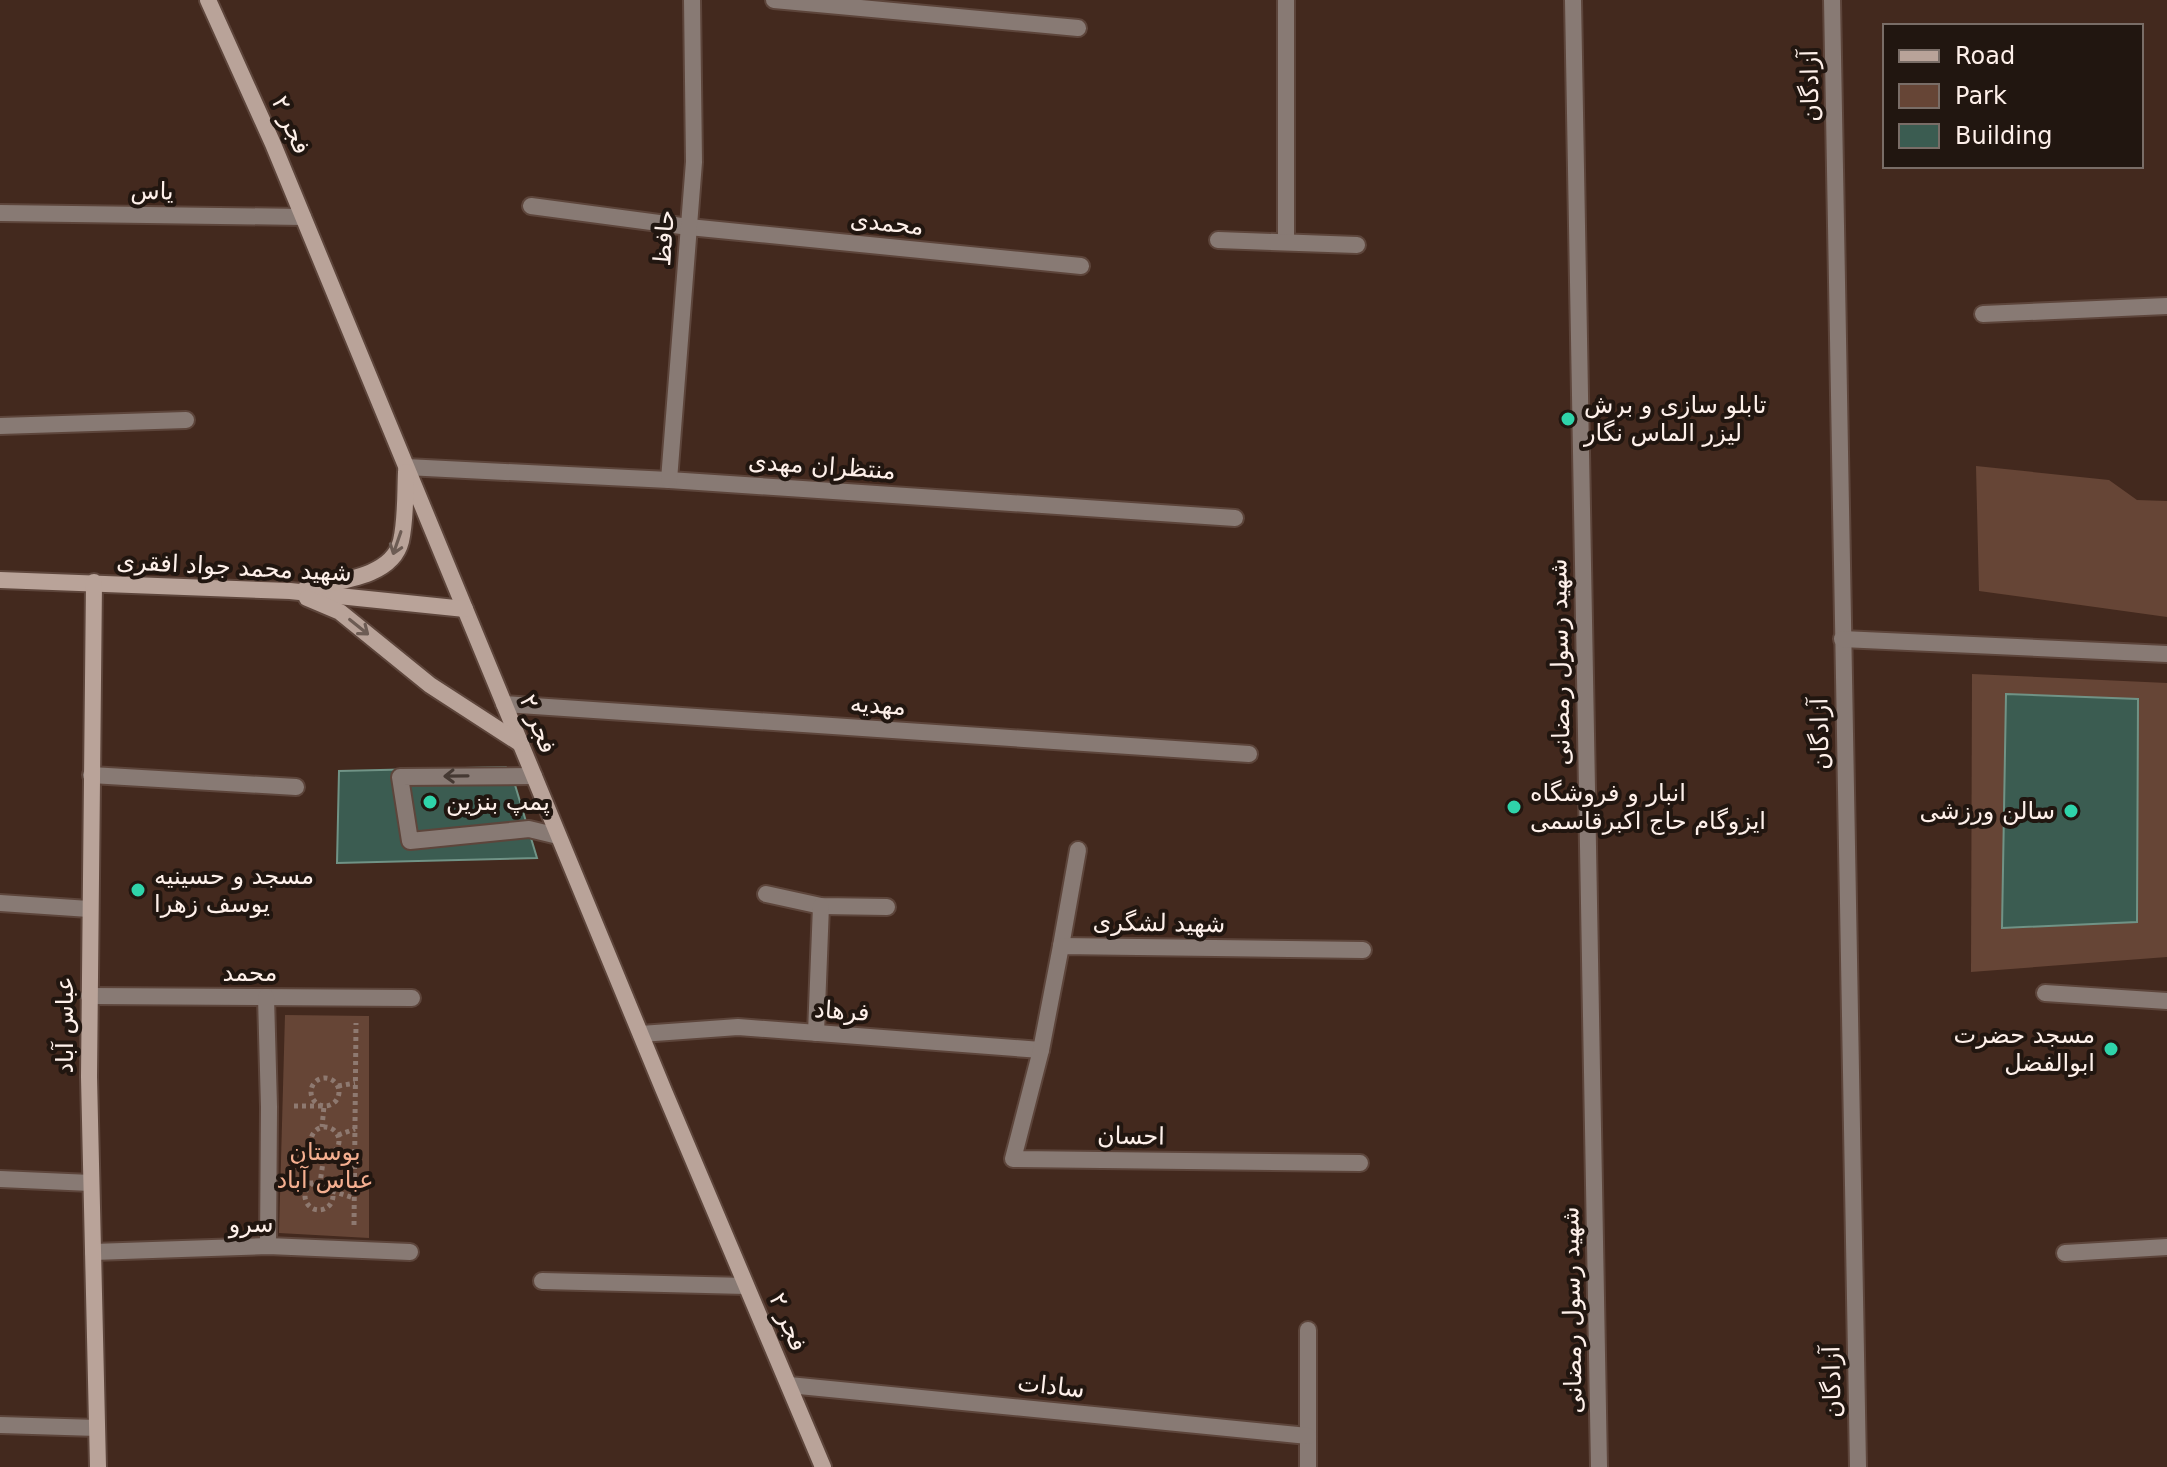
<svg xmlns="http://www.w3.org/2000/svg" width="2167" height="1467" viewBox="0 0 2167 1467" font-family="'DejaVu Sans','Noto Sans Arabic',sans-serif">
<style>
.green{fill:#664536}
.building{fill:#3b5c51;stroke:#709386;stroke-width:2}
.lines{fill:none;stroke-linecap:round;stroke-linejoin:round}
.lane-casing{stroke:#5d453b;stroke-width:20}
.street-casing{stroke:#5d453b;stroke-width:20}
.secondary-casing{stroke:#5d453b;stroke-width:20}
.path{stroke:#8e7970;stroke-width:5;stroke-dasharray:4 4;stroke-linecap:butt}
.lane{stroke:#887a74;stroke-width:16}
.street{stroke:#887a74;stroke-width:16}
.secondary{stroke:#b9a399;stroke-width:16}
.oneway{stroke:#6d5c54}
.oneway2{stroke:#453933}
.poi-dot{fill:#2fd4aa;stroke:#211610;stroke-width:3}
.labels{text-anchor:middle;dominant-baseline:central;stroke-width:8;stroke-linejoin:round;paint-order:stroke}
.street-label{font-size:24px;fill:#fef0ea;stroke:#211610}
.poi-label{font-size:24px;fill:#fef0ea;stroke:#211610;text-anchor:start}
.park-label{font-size:24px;fill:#f5af90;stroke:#211610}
</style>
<rect width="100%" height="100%" fill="#43291e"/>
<g class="green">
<path d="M1976,466L2109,480L2137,500L2167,501V617L1979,591Z"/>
<path d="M1972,674L2167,683V957L1971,972Z"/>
<path d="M285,1015L369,1016V1238L279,1233Z"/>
</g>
<g class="building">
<path d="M2006,694L2138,699L2137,922L2002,928Z"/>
<path d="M506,767L512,775L537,858L337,863L339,771Z"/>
</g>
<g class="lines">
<g class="lane-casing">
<path id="lane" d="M534,776L400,777L410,841L529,829L558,836"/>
</g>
<g class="street-casing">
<g id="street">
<path d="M774,0L1078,28"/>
<path d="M1286,0V242"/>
<path d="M1573,0L1599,1467"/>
<path d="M1832,0L1858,1467"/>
<path d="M531,206L689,227L1081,266"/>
<path d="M0,213L303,217"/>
<path d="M1218,240L1357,245"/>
<path d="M1983,314L2167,306"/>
<path d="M0,426L186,420"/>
<path d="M406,467L669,480L1235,518"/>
<path d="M669,480L694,162L692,0"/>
<path d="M1842,639L2167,654"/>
<path d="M504,704L1249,754"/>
<path d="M91,775L296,787"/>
<path d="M766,894L821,906L887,907"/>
<path d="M0,903L89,909"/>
<path d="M1061,946L1078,850"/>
<path d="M2045,993L2167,1001"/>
<path d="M89,996L412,998"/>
<path d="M266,997L269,1107L268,1246"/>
<path d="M816,1033L821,906"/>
<path d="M641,1034L738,1027L1041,1050"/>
<path d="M1360,1163L1013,1159L1041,1050L1061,946L1363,950"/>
<path d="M0,1179L91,1183"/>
<path d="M93,1252L268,1246L410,1252"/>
<path d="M2065,1253L2167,1247"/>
<path d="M542,1281L746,1286"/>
<path d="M1308,1330V1467"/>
<path d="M789,1385L1308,1436"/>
<path d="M0,1425L97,1428"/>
</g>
</g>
<g class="secondary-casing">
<g id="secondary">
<path d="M208,0L273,144L664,1091L823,1467"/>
<path d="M0,580L290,591L465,609"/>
<path d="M94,582L89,1077L98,1467"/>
<path d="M306,588C337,581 392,578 401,541C406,519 405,494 406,472"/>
<path d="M307,598L340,612L430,685L521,744"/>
</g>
</g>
<g class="path">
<circle cx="325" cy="1092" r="14"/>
<path d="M338,1086L355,1083"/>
<path d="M294,1106H324L322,1127"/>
<circle cx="325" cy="1141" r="14"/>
<path d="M338,1135L355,1129"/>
<circle cx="319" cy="1196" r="14"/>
<path d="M293,1183H320L324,1155"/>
<path d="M332,1191L354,1198"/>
<path d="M354,1225L356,1023"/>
</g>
<use href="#lane" class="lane"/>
<use href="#street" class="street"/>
<use href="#secondary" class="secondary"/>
</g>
<defs><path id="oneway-shaft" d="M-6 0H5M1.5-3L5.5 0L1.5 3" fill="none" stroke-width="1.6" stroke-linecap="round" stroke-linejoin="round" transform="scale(2)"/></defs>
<g class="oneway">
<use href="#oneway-shaft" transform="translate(397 543) rotate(109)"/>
<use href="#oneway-shaft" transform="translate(359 627) rotate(39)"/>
</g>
<use class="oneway2" href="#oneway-shaft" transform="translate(456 776) rotate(179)"/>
<g class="poi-dot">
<circle cx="1568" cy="419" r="8"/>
<circle cx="430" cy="802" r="8"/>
<circle cx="1514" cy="807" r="8"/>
<circle cx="2071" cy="811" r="8"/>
<circle cx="138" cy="890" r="8"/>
<circle cx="2111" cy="1049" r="8"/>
</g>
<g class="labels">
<g class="street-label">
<text transform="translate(1810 86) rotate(-91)">آزادگان</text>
<text transform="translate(291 125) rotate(66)">فجر ۲</text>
<text transform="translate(152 191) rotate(1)">یاس</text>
<text transform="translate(887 223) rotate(6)">محمدی</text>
<text transform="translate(664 238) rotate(-86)">حافظ</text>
<text transform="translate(822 466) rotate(4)">منتظران مهدی</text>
<text transform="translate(234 567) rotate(3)">شهید محمد جواد افقری</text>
<text transform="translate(1560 662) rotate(-91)">شهید رسول رمضانی</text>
<text transform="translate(878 705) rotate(4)">مهدیه</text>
<text transform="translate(538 724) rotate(68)">فجر ۲</text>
<text transform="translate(1820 734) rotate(-91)">آزادگان</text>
<text transform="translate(1159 923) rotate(1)">شهید لشگری</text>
<text x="250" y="973">محمد</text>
<text transform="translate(842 1011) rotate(4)">فرهاد</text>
<text transform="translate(65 1025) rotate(-90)">عباس آباد</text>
<text transform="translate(1131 1136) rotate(1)">احسان</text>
<text transform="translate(251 1224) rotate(-1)">سرو</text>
<text transform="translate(1572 1310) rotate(-91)">شهید رسول رمضانی</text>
<text transform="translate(788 1322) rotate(67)">فجر ۲</text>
<text transform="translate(1832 1382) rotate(-91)">آزادگان</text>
<text transform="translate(1051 1386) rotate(6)">سادات</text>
</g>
<g class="poi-label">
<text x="1584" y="405">تابلو سازی و برش<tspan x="1584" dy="28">لیزر الماس نگار</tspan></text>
<text x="1530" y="793">انبار و فروشگاه<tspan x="1530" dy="28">ایزوگام حاج اکبرقاسمی</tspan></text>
<text x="446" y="802">پمپ بنزین</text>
<text x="2055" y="811" text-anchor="end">سالن ورزشی</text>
<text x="154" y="876">مسجد و حسینیه<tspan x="154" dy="28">یوسف زهرا</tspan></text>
<text x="2095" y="1035" text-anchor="end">مسجد حضرت<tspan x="2095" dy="28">ابوالفضل</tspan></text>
</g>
<g class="park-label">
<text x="325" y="1152">بوستان<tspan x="325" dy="28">عباس آباد</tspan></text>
</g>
</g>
<rect x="1883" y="24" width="260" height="144" fill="#211610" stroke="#796d67" stroke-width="2"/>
<rect x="1899" y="50" width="40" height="12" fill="#b9a399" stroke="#796d67" stroke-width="2"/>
<text x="1955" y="64" font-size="24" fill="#fef0ea">Road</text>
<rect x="1899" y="84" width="40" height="24" fill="#664536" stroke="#796d67" stroke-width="2"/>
<text x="1955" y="104" font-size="24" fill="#fef0ea">Park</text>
<rect x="1899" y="124" width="40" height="24" fill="#3b5c51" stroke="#796d67" stroke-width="2"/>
<text x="1955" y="144" font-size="24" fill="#fef0ea">Building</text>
</svg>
